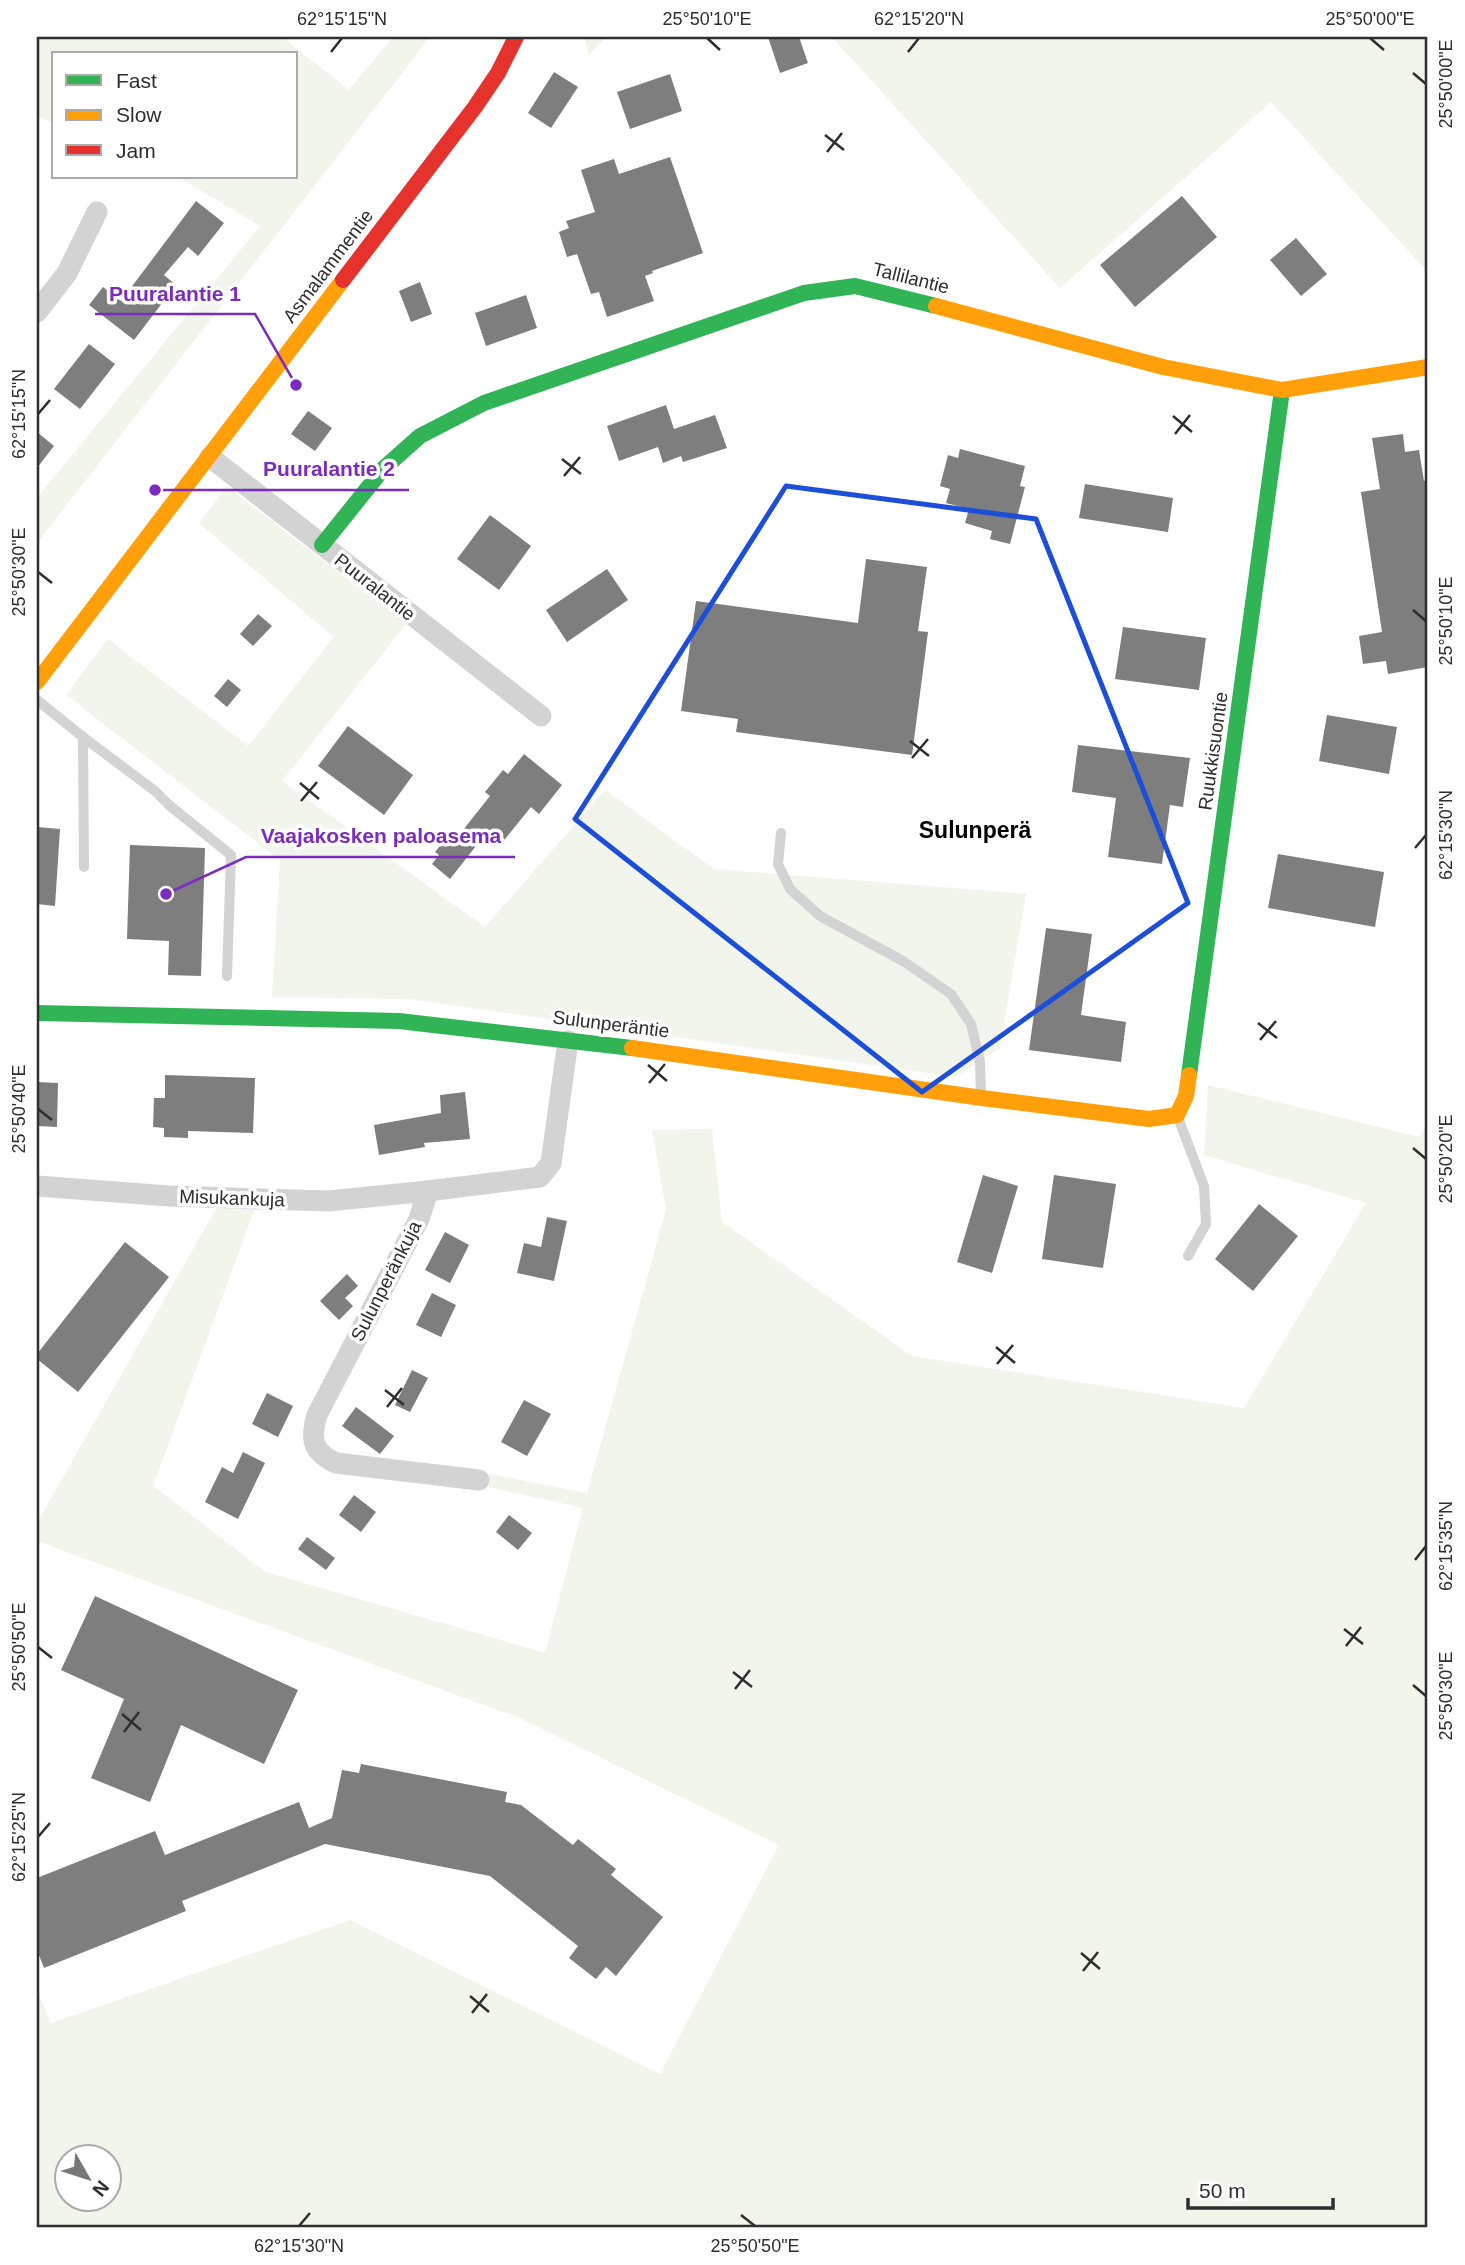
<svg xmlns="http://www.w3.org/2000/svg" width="1465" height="2265" viewBox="0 0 1465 2265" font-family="Helvetica,sans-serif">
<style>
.green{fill:#f1f5eb;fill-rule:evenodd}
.building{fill:#7e7e7e}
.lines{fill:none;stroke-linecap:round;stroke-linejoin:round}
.lane{stroke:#d3d3d3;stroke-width:10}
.street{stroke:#d3d3d3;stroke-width:21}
.fast{stroke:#30b455;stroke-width:16}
.slow{stroke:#ff9f0a;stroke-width:16}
.jam{stroke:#e5322d;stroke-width:16}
.marked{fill:none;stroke:#1d4ed8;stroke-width:5;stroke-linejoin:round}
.ticks{fill:none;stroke:#2e2e2e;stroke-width:2.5}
.labels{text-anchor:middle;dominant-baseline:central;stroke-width:7;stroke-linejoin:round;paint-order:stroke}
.street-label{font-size:19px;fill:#2e2e2e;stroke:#fff}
.quarter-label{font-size:23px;font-weight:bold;fill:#000;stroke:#fff}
.leader{fill:none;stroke:#7b2cbf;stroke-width:2.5}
.callout-dot{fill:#7b2cbf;stroke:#fff;stroke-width:2.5}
.callout-label{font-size:21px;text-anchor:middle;font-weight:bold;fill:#7b2cbf;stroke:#fff;stroke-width:7;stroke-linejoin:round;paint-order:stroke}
.neatline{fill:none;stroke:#2e2e2e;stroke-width:2.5}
.ticks-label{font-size:18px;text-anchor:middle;fill:#2e2e2e}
</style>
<rect width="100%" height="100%" fill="#fff"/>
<g class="green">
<path d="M37,37H282L349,90L393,37H430L37,543V498L260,226L178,177H296V54H54V126L50,122L37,115Z"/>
<path d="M584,37H606L589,55Z"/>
<path d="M832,37H1428V272L1271,102L1060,288Z"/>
<path d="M227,487L406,624L282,781L485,927L605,790L714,869L1026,894L1000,1048L956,1077L408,999L272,997L280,860L66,695L108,639L248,746L334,637L199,523Z"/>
<path d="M1208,1085L1419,1137L1428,1125V2228H37V1990L51,2023L350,1920L660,2074L779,1845L522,1719L37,1541V1523L217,1207L255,1208L153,1486L266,1572L545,1653L583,1508L489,1487V1474L587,1493L666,1210L652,1130L712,1129L722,1222L912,1356L1244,1408L1366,1203L1204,1155ZM66,2156H108V2198H66Z"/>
</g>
<g class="building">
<path d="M768,37H799L808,63L780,73Z"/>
<path d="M554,72L578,87L551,128L528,113Z"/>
<path d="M670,74L682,111L630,129L617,92Z"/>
<path d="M670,157L703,253L652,271L653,273L645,276L654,301L607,317L599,292L591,294L577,254L567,257L559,232L569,228L566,221L595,212L581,170L614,159L619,174Z"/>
<path d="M1182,196L1217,237L1135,307L1100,265Z"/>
<path d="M196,201L224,223L198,256L188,247L164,275L176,285L134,340L89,305L103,287L121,301Z"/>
<path d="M1296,238L1327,274L1301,296L1270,260Z"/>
<path d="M420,282L432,314L411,322L399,291Z"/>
<path d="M526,295L537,328L486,346L475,313Z"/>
<path d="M89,344L115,364L80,409L54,389Z"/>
<path d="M666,405L674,429L715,415L727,448L683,462L681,456L663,463L658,447L619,461L607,426Z"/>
<path d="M308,411L332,428L315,451L291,434Z"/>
<path d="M37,432L54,446L37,468Z"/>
<path d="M1403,434L1405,452L1419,450L1424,481L1426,480L1428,493V667L1388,674L1386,661L1363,664L1359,636L1382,632L1361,492L1380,489L1372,438Z"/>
<path d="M960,449L1025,466L1020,486L1025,487L1010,544L990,539L992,531L965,523L969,509L946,503L950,489L940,486L948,455L958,458Z"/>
<path d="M1085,484L1173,498L1168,532L1079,518Z"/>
<path d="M490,515L531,546L499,590L457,559Z"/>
<path d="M866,559L927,567L918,631L928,632L912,755L736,732L738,719L681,711L696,601L858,623Z"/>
<path d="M607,569L628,600L567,642L546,610Z"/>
<path d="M258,614L272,626L253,646L240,634Z"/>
<path d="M1123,627L1206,638L1199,690L1115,679Z"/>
<path d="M228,679L241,690L227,707L214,696Z"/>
<path d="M1327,715L1397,727L1389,774L1319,761Z"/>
<path d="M348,726L413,775L384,815L318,766Z"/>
<path d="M1078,745L1190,758L1183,807L1170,805L1162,864L1108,857L1116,798L1072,792Z"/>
<path d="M524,754L562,785L539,814L531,807L501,844L487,832L450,879L432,864L439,855L435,852L453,830L459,835L490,796L485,792L503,770L508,774Z"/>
<path d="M37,827L60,829L55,906L37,904Z"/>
<path d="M130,845L205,848L201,976L168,975L169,941L127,939Z"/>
<path d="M1278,854L1384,872L1375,927L1268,908Z"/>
<path d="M1046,928L1092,934L1081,1015L1126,1022L1121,1062L1029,1050Z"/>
<path d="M165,1075L255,1078L253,1133L188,1131V1138L164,1137V1128L153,1127L154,1098H165Z"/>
<path d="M37,1082L58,1083L57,1127L37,1126Z"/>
<path d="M465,1092L470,1139L424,1143L425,1147L379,1155L374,1125L441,1113L440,1095Z"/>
<path d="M983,1175L1018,1186L992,1273L957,1262Z"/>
<path d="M1054,1175L1116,1184L1103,1268L1042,1259Z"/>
<path d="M1259,1204L1298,1236L1253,1291L1215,1259Z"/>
<path d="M547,1217L567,1221L554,1281L517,1273L524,1243L541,1247Z"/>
<path d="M445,1232L469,1245L450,1283L425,1270Z"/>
<path d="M125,1242L169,1277L78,1392L37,1359V1354Z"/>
<path d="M347,1274L358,1286L345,1298L353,1306L339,1320L320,1301Z"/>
<path d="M432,1293L456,1305L441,1337L416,1325Z"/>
<path d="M412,1370L428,1378L410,1412L395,1405Z"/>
<path d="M267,1393L293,1406L278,1437L252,1424Z"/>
<path d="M524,1400L551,1414L527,1456L501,1442Z"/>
<path d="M356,1407L394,1436L380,1454L342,1426Z"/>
<path d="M243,1452L265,1463L238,1519L205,1502L222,1467L233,1473Z"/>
<path d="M354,1495L376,1512L361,1532L339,1515Z"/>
<path d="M509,1515L532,1533L518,1550L496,1532Z"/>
<path d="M307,1537L335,1558L326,1570L298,1549Z"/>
<path d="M95,1596L298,1690L264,1764L181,1725L150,1802L91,1778L124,1699L61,1670Z"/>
<path d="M361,1764L507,1792L505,1802L521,1805L573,1845L578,1839L616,1869L611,1875L663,1917L616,1976L606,1967L596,1979L569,1958L578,1946L490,1876L325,1844L182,1901L186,1911L44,1968L37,1950V1878L155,1831L165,1855L299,1802L309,1828L332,1818L342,1770L359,1773Z"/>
</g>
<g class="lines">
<g class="lane">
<path d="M37,700L83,737L84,867"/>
<path d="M83,737L155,791L169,805L231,855L227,976"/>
<path d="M781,833L778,864L790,889L820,916L903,961L951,994L971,1024L980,1062L981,1095"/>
<path d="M1177,1115L1204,1186L1206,1224L1188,1256"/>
</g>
<g class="street">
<path d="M37,312L67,273L97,212"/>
<path d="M210,457L541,716"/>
<path d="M37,1186L169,1196L328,1201L428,1191"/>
<path d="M479,1480L336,1463C312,1452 310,1439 317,1415L419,1219L428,1191L540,1177L551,1163L568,1041"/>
</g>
<g class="fast">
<path d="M322,545L383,469L420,436L484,403L804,293L855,286L936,306"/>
<path d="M37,1013L399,1021L632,1048"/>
<path d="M1189,1075L1282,390"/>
</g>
<g class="slow">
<path d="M936,306L1163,367L1282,390L1428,367"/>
<path d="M37,682L343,280"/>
<path d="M632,1048L982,1098L1149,1119L1177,1115L1186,1096L1189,1075"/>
</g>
<path class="jam" d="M343,280L475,107L498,73L516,37"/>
</g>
<path class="marked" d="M786,486L1036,519L1188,903L922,1092L575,819Z"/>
<path class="ticks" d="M707,38L720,50M1370,38L1384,50M331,52L342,38M908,52L919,38M1413,73L1426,84M825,135L844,150M827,152L842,133M38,414L50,400M1173,416L1192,432M1175,434L1190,415M562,459L581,474M564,476L580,457M38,572L52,583M1413,610L1426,621M910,741L929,756M912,758L928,739M300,783L319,799M301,801L317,782M1415,848L1426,835M1258,1023L1277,1038M1260,1040L1276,1021M648,1065L667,1081M649,1083L665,1064M38,1109L52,1120M1413,1148L1426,1159M996,1347L1015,1363M997,1364L1013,1345M385,1390L404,1405M387,1407L402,1388M1415,1560L1426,1546M1344,1629L1363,1644M1346,1646L1361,1627M38,1647L52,1658M733,1672L752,1687M1413,1685L1426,1696M735,1689L750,1670M122,1714L141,1730M124,1732L139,1712M38,1837L50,1823M1081,1953L1100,1969M1083,1971L1098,1952M470,1996L489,2012M472,2013L487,1994M741,2215L755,2226M299,2226L310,2213"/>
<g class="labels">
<g class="street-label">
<text transform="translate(328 266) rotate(-53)">Asmalammentie</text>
<text transform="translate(911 278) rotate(14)">Tallilantie</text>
<text transform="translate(375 587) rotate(38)">Puuralantie</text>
<text transform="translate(1213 751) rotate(-82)">Ruukkisuontie</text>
<text transform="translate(611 1024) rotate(7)">Sulunperäntie</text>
<text transform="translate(232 1198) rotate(2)">Misukankuja</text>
<text transform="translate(386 1281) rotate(-63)">Sulunperänkuja</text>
</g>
<g class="quarter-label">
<text x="975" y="830">Sulunperä</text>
</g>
</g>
<path class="leader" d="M296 385L255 314H95M155 490L249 490H409M166 894L246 857H515"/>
<g class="callout-dot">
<circle cx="296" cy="385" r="7"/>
<circle cx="155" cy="490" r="7"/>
<circle cx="166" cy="894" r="7"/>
</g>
<g class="callout-label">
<text x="175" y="301">Puuralantie 1</text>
<text x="329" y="476">Puuralantie 2</text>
<text x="381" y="843">Vaajakosken paloasema</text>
</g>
<rect width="1465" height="2265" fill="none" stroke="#ffffff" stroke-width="77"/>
<rect x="52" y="52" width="245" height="126" fill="#ffffff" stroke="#ababab" stroke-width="2"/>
<rect x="66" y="75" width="35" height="10" fill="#30b455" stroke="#ababab" stroke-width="2"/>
<text x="116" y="88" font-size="21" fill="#2e2e2e">Fast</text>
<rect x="66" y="110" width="35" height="10" fill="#ff9f0a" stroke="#ababab" stroke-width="2"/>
<text x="116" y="122" font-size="21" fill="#2e2e2e">Slow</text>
<rect x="66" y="145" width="35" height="10" fill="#e5322d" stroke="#ababab" stroke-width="2"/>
<text x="116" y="158" font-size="21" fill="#2e2e2e">Jam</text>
<g transform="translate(88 2178) rotate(129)"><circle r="33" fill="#ffffff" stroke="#ababab" stroke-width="2"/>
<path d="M0-5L12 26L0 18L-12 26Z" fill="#777777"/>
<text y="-10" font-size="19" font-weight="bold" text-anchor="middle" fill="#2e2e2e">N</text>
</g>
<path d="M1188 2198v10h145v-10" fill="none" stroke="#2e2e2e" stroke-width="3.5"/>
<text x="1199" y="2198" font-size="21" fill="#2e2e2e" stroke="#ffffff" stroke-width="5" paint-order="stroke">50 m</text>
<rect x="38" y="38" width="1388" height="2188" class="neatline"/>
<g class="ticks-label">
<text x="342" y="25">62°15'15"N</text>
<text x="707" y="25">25°50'10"E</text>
<text x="919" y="25">62°15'20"N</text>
<text x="1370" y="25">25°50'00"E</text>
<text transform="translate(1446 84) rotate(-90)" y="6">25°50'00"E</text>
<text transform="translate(19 414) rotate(-90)" y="6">62°15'15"N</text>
<text transform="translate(19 572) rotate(-90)" y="6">25°50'30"E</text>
<text transform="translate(1446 621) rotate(-90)" y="6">25°50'10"E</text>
<text transform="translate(1446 835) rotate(-90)" y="6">62°15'30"N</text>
<text transform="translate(19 1109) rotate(-90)" y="6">25°50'40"E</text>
<text transform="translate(1446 1159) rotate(-90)" y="6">25°50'20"E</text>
<text transform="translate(1446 1546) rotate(-90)" y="6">62°15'35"N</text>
<text transform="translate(19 1647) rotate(-90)" y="6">25°50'50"E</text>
<text transform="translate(1446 1696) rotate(-90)" y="6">25°50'30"E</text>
<text transform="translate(19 1837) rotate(-90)" y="6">62°15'25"N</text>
<text x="299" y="2252">62°15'30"N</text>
<text x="755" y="2252">25°50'50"E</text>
</g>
</svg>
